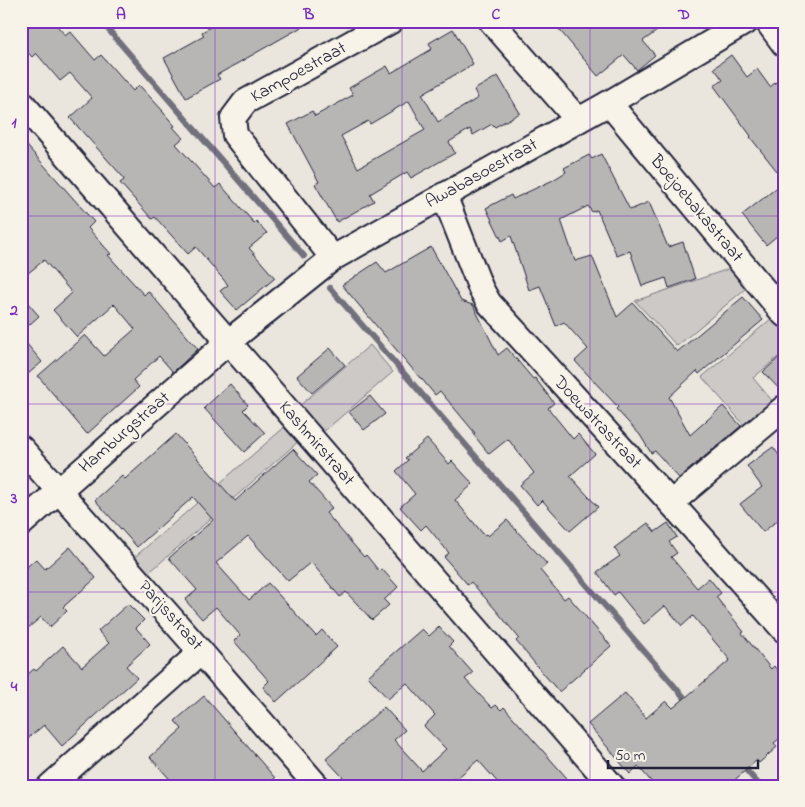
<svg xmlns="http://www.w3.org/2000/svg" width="805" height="807" viewBox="0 0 805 807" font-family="'Indie Flower',sans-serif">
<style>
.green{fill:#cdc9c6;stroke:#787680}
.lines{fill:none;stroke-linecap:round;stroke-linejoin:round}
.stream{stroke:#716f7b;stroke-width:6}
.building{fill:#b8b6b5;stroke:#22223b;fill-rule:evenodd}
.minor-casing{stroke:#22223b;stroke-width:28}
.minor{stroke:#f7f3e8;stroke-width:24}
.grid{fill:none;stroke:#7b2cbf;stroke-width:1;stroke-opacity:0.55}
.labels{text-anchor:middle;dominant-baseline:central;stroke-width:4.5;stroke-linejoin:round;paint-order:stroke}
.street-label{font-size:18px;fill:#22223b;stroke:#f7f3e8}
.neatline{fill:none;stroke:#7b2cbf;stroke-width:2}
.grid-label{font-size:16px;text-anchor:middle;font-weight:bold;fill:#7b2cbf}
</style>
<rect width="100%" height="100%" fill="#eae6de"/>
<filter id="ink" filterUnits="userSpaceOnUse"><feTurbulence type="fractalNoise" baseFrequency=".02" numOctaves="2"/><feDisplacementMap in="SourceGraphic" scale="10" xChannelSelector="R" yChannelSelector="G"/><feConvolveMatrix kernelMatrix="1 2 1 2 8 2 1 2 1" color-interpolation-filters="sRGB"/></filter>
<g filter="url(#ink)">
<g class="green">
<path d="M737,266L751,284L677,346L635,301Z"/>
<path d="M778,313L784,321V352L753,378L780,410L752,434L702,377Z"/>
<path d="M370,345L393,372L321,434L298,407Z"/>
<path d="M287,425L300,440L144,577L130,561Z"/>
</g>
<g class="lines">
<g class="stream">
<path d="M101,21L304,256"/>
<path d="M330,288L689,703"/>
<path d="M741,764L760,786"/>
</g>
</g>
<g class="building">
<path d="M35,21H53L65,35L70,31L95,60L101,55L133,91L139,85L163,111H162L175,126L173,127L183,138L176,144L215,188L220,184L254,223L256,221L267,233L249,248L275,278L237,310L220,291L228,285L196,247L188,254L155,217L152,219L120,183L124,180L123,177L70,118L92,98L70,73L60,81L36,53L32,57L21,45V34Z"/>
<path d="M221,21H312L217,75L220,79L186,98L164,58L204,36L202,32Z"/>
<path d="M552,21H671L643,41L655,55L637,70L624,55L598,76Z"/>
<path d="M453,29L473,64L422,94L438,122L478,98L474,90L498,76L520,113L495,127L492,124L473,135L470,129L449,142L455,153L411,178L407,172L370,194L374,201L337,222L315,184L319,182L288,124L312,111L315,116L353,95L349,88L387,66L391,73L432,49L429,43ZM409,101L425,130L358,168L341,136L368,121L370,124Z"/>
<path d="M731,55L747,77L757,69L770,87L776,82L784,92V180L750,137L751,136L714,86L723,80L714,68Z"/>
<path d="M21,139L94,222L88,228L111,254L108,255L144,295L148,291L198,349L173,372L159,356L133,380L139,387L87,434L38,376L85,335L104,356L135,329L114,304L77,337L53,310L72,293L44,260L21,279Z"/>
<path d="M601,154L630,210L649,202L668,247L683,242L695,279L669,288L666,278L642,286L630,251L617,256L597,210L592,212L588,206L561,220L575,261L592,256L617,317L633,303L677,352L743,297L763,320L699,374L697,371L669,397L690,435L723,406L741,426L679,478L655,451L651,453L640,435L616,409L618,407L575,361L588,349L564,322L556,326L540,286L529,290L511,236L502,241L486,208L511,195L513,199L553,180L566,172L564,168L589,155L592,159Z"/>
<path d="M784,182V230L766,245L742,215Z"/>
<path d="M431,247L461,301L473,305L498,355L507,348L533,379L535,378L554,403L548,408L573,439L578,434L595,454L570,476L598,507L570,531L542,500L537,505L520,485L534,473L508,439L489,454L473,434L475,433L440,391L435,395L421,378H420L342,285L377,262L386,273Z"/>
<path d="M21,295L39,316L21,332Z"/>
<path d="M21,337L42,362L21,380Z"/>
<path d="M330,348L345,365L312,393L297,376Z"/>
<path d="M784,353V394L763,372Z"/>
<path d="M230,384L248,405L243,410L265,433L244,452L204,408Z"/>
<path d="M370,396L385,414L364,430L349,412Z"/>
<path d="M176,434L235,501L293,449L317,475L309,482L332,508L326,513L364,557L366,555L379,571L382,569L398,587L384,600L389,605L372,620L346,592L340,597L311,562L288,581L248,536L216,563L249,600L268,583L316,636L322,630L337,647L276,702L263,687L269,681L234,641L240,635L216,607L202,619L185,600L197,590L169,558L213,520L193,497L137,547L95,500L122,476L125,479Z"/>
<path d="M427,439L449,464L452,461L473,484L455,500L484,535L486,534L488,536L507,520L547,564L540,570L564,599L568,596L611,646L559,692L516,641L519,638L495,609L471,582L468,585L444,557L449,553L426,525L421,530L400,507L415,494L396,471L408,460L405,458Z"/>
<path d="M773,447L784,462V515L763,532L740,504L762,487L747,466Z"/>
<path d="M648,523L655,532L668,523L677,537L669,542L677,553L671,557L697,588L709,578L721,593L716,597L744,632L742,633L771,669L774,666L784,679V735L774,743L777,747L759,763L757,760L728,786H655L638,766L630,774L588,724L625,693L646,718L666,701L673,708L730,660L693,616L682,626L665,606L644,624L618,592L614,595L597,572L620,556L614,548Z"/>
<path d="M70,547L96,578L63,607L67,611L50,627L41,617L21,634V572L36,559L45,569Z"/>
<path d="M128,604L144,620L136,628L150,644L126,666L137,678L62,746L44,725L21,744V680L34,669L36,671L63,646L82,667L109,643L98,631Z"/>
<path d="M439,627L453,642L449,646L473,673L465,679L492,708L496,705L501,710L504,707L574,786H501L478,760L456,779L455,777L445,786H351L326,759L384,707L405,730L394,740L422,771L446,749L424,726L435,715L407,683L388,699L368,676L422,629L429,636Z"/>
<path d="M204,696L275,778L267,786H176L150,757L182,729L175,721Z"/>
</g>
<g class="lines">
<g class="minor-casing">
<g id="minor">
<path d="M491,21L578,120"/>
<path d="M767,21L784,44"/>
<path d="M21,102L612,786"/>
<path d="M609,103L784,314"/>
<path d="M444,195L481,289L489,303L671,503L784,630"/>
<path d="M333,258L235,135L233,118L245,102L391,21"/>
<path d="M21,448L201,652L317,786"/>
<path d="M671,503L784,408"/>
<path d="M21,524L228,342L333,258L609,103L747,21"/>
<path d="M50,786L201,652"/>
</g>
</g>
<use href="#minor" class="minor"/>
</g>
</g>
<path class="grid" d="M215,21V786M402,21V786M590,21V786M21,216H784M21,404H784M21,592H784"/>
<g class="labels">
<g class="street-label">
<text transform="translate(299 73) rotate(-29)">Kampoestraat</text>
<text transform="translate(482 174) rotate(-29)">Awabasoestraat</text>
<text transform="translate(696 209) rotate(50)">Boejoebakastraat</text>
<text transform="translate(597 423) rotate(47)">Doewatrastraat</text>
<text transform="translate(125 433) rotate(-41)">Hamburgstraat</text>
<text transform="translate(316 444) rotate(49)">Kashmirstraat</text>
<text transform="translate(170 616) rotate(48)">Parijsstraat</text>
</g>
</g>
<rect width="805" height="807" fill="none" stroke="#f7f3e8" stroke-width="55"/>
<path d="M608 760v8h150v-8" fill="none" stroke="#22223b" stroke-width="2.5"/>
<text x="615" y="760" font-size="15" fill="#22223b" stroke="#f7f3e8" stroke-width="4" paint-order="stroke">50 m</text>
<rect x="28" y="28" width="750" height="752" class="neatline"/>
<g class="grid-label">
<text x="121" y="19">A</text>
<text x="309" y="19">B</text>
<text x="496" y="19">C</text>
<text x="684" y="19">D</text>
<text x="14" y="127">1</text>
<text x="14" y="315">2</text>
<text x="14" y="503">3</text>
<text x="14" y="691">4</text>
</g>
</svg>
